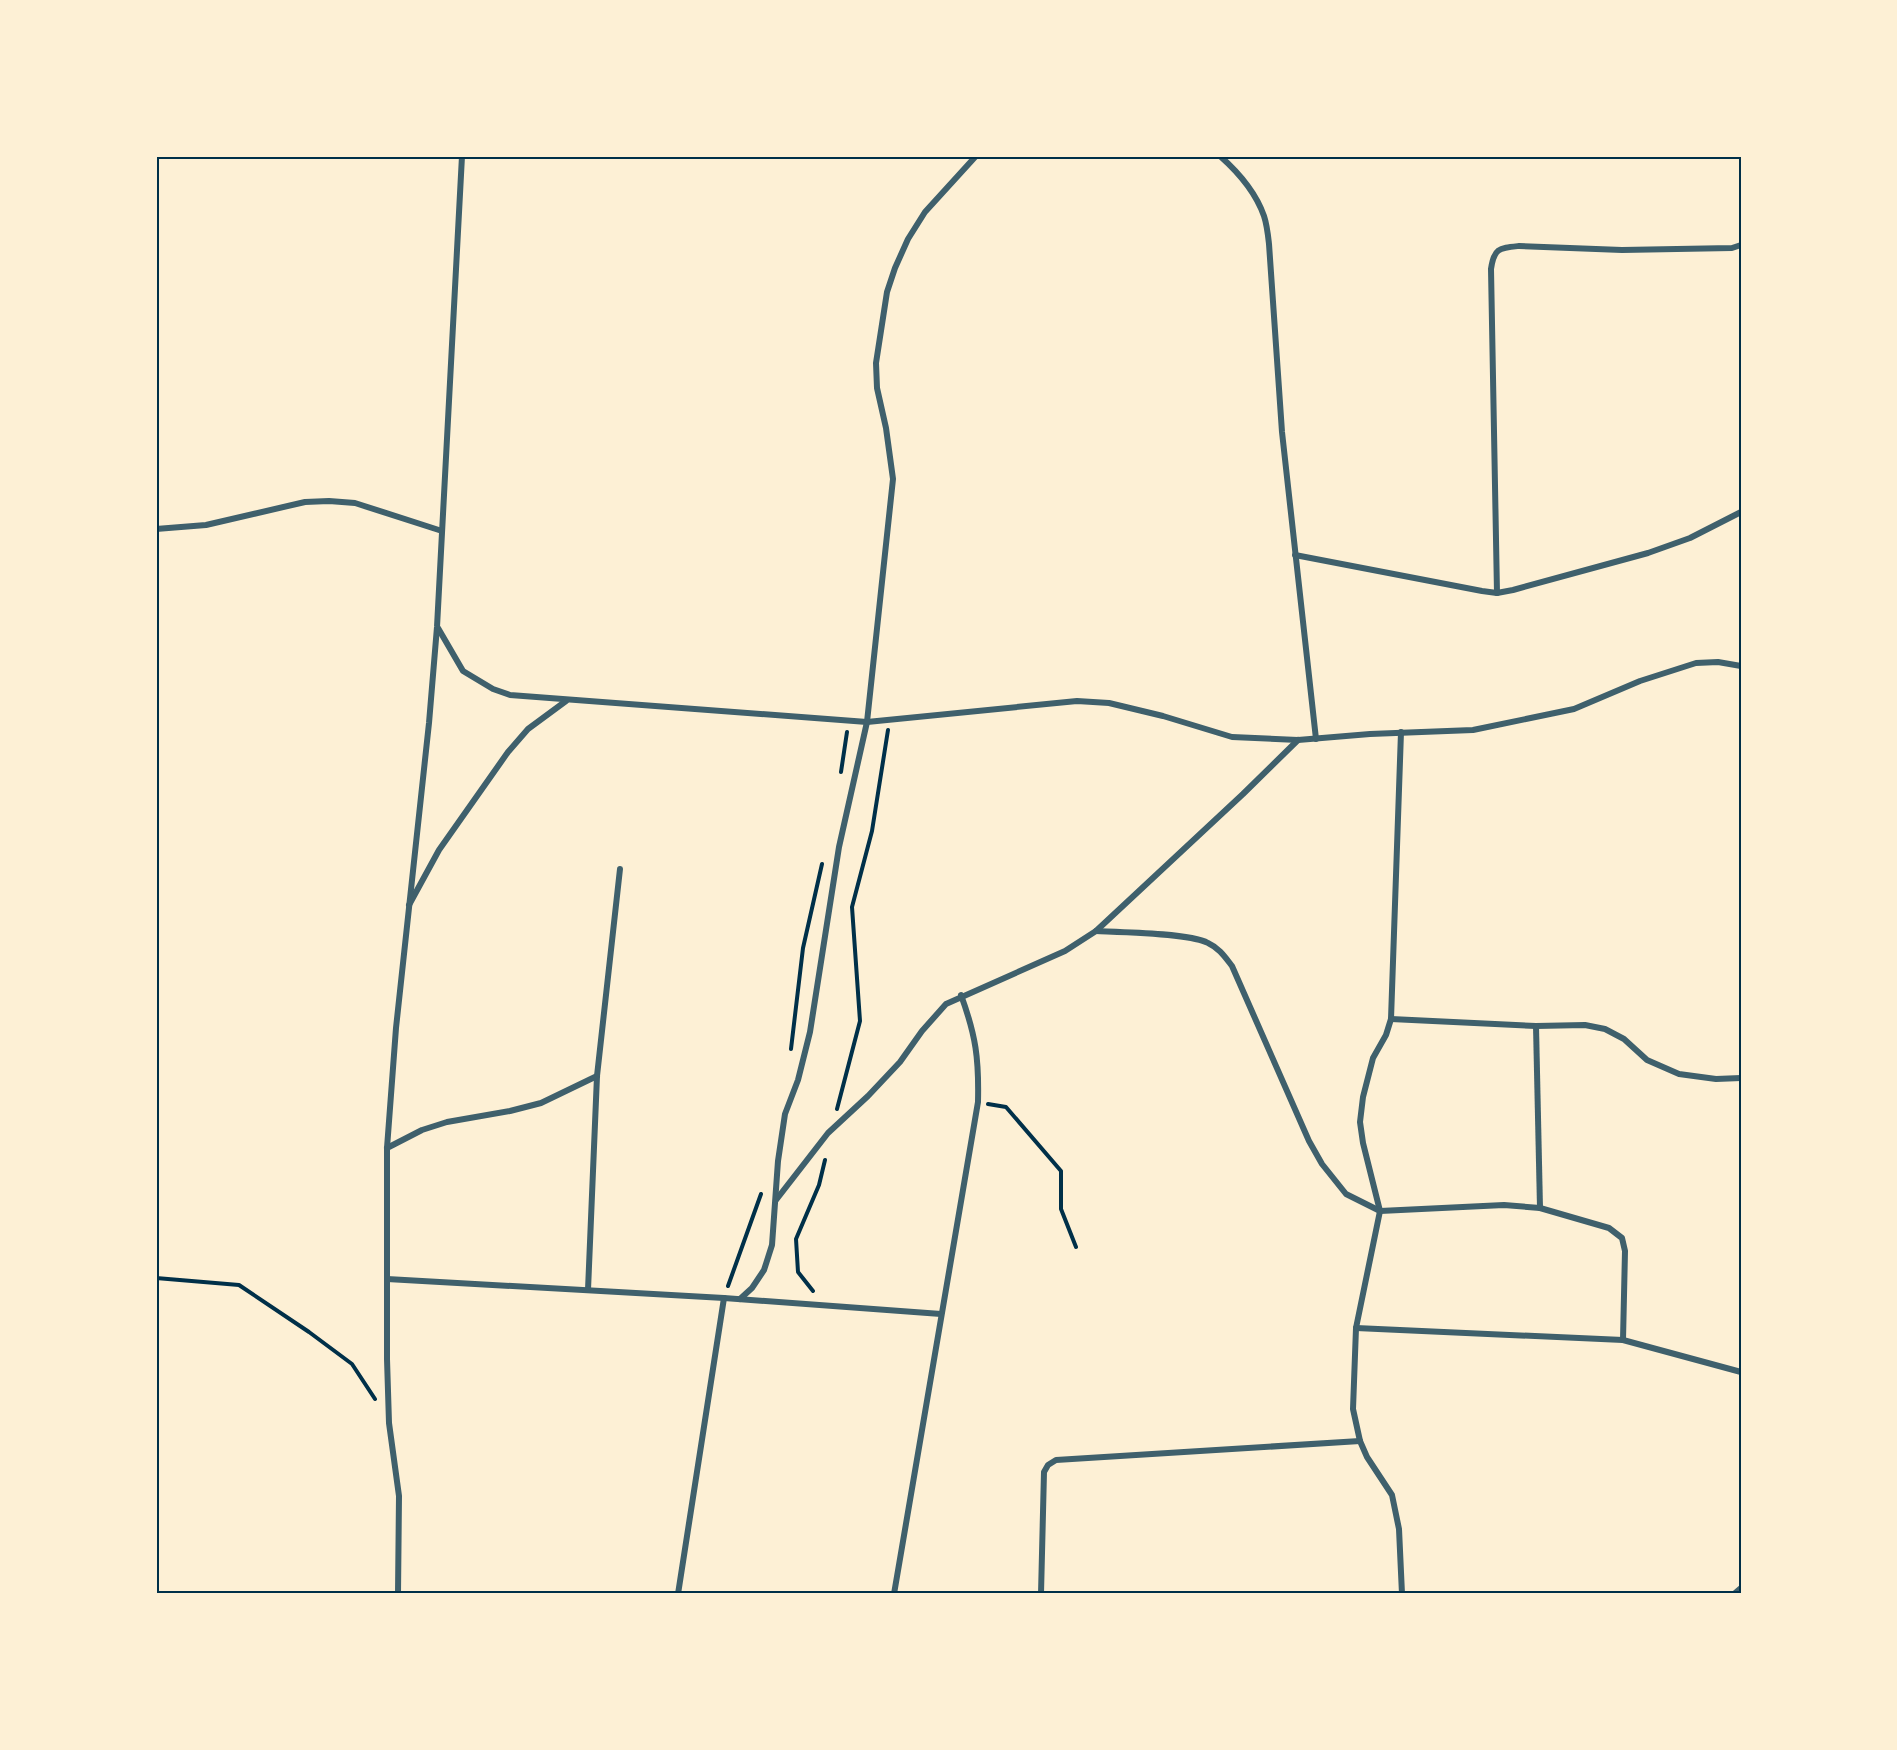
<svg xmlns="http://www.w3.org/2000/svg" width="1897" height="1750" viewBox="0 0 1897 1750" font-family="'Exo 2',sans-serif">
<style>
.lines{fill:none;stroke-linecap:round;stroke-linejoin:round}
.path{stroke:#003049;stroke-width:4}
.minor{stroke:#3f606c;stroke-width:6}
.neatline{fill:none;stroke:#003049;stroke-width:2}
</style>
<rect width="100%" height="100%" fill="#fdf0d5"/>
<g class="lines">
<g class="path">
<path d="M841,772L847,732"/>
<path d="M791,1049L803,948L822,864"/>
<path d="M988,1104L1006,1107L1061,1171V1209L1076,1247"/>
<path d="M837,1109L860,1021L852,907L872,831L888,730"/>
<path d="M156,1278L239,1285L309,1332L352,1364L375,1399"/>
<path d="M728,1286L761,1194"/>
<path d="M813,1291L798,1272L796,1239L819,1185L825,1160"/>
</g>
<g class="minor">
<path d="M1220,156C1238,172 1256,193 1264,216C1267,225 1268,235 1269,244L1282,432L1316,739"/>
<path d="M156,529L206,525L305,502L329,501L355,503L442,531"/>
<path d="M1295,555L1482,591L1497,593L1513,590L1648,553L1690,538L1741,512"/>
<path d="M1497,593L1491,269C1494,248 1499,248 1519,246L1622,250L1732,248L1741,245"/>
<path d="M438,628L463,671L493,689L510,695L867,722L1077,701L1109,703L1163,716L1232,737L1298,740L1370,734L1473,730L1574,709L1640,681L1696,663L1718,662L1741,666"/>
<path d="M1401,732L1391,1019L1386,1035L1373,1058L1363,1097L1360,1122L1363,1143L1380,1211L1356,1328L1353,1409L1360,1441L1367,1457L1392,1495L1399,1529L1402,1594"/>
<path d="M409,905L439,850L508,752L528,729L566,701"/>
<path d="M1096,931C1120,932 1190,933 1208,943C1219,948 1225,957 1232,966L1309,1141L1322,1164L1346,1194L1380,1211L1504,1205L1540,1208L1609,1228L1622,1238L1625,1251L1623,1340"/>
<path d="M1391,1019L1536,1026L1585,1025L1605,1029L1624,1039L1647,1060L1679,1074L1716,1079L1741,1078"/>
<path d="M1536,1026L1540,1208"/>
<path d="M387,1148L422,1130L447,1122L510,1111L541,1103L597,1076"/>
<path d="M776,1200L828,1133L868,1096L900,1062L922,1031L946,1004L1065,951L1096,931L1243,794L1298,740"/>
<path d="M387,1279L724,1298L941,1314"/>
<path d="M588,1290L597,1076L620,869"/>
<path d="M740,1299L752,1288L764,1270L772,1245L778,1161L785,1114L798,1080L810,1032L839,847L867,722L893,479L886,428L877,388L876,363L887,292L895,268L908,239L925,212L976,156"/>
<path d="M1356,1328L1623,1340L1741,1372"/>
<path d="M398,1594L399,1496L389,1423L387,1359V1148L396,1028L429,723L437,627L462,156"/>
<path d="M678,1594L724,1298"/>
<path d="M894,1594L978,1102C979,1059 976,1036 961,995"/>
<path d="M1041,1594L1044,1472L1048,1465L1056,1460L1360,1441"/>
<path d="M1734,1594L1741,1588"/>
</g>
</g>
<rect width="1897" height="1750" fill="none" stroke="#fdf0d5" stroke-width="315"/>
<rect x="158" y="158" width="1582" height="1434" class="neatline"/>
</svg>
